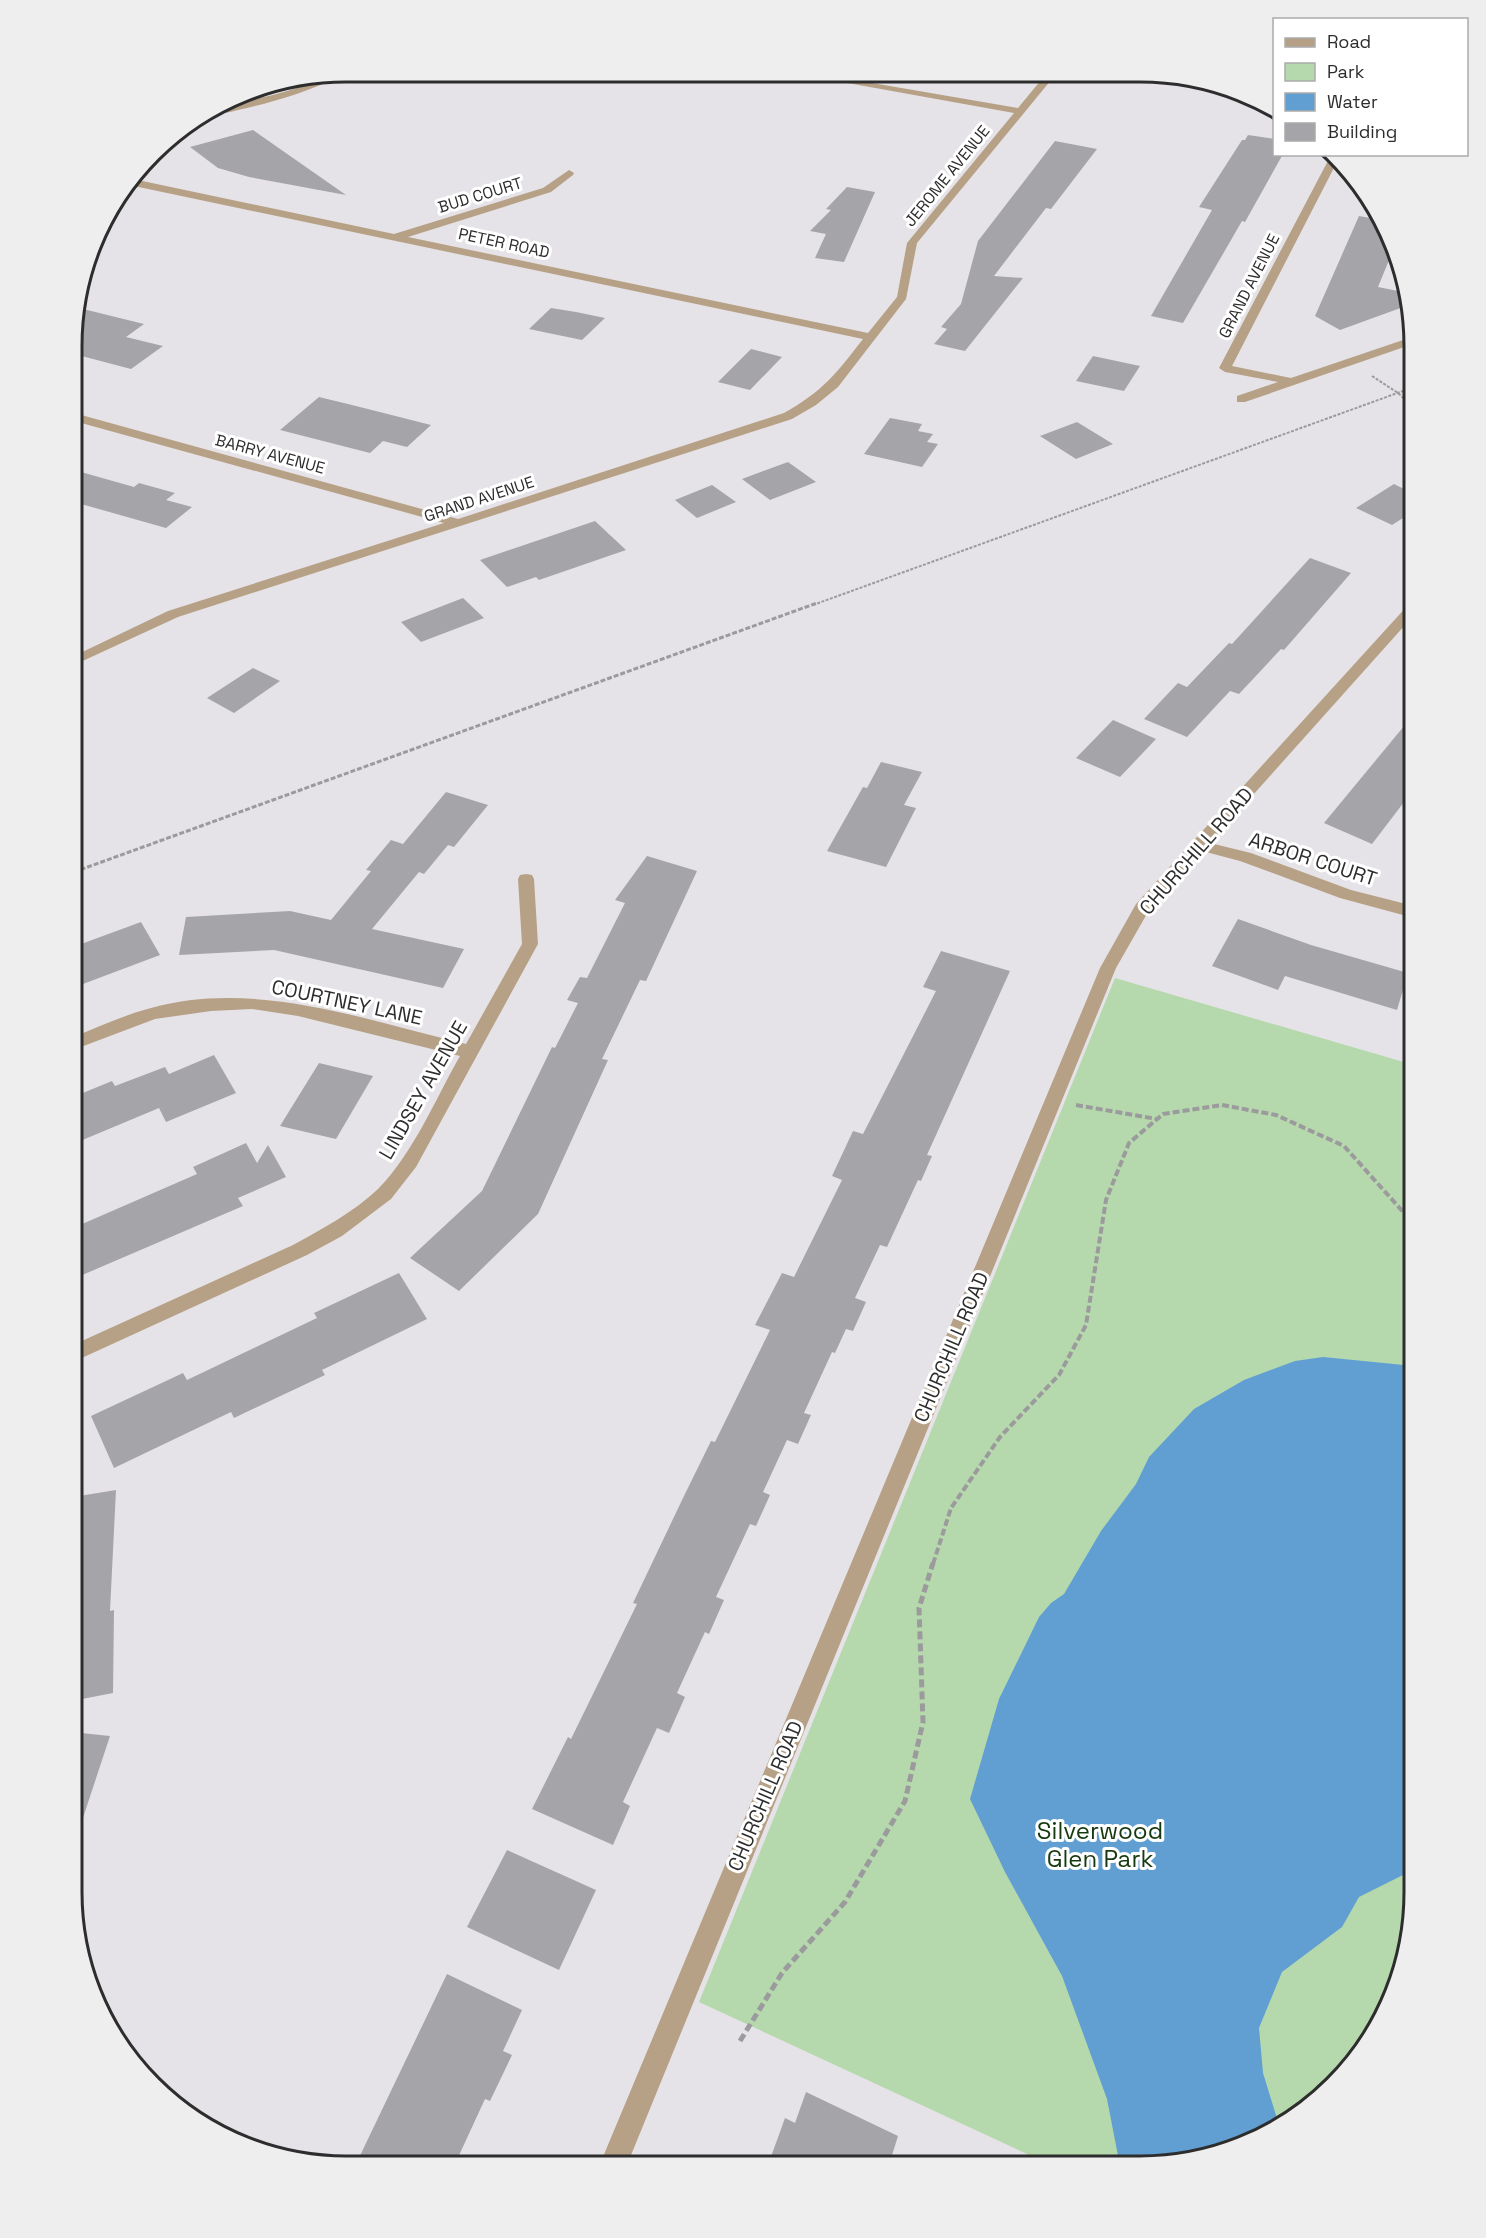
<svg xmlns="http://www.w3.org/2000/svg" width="1486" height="2238" viewBox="0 0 1486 2238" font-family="'Space Grotesk',sans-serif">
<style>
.green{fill:#b5d9ad}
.water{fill:#619fd3}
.building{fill:#a5a5a9}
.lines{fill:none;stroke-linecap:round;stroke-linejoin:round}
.path-far3{stroke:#9b9a9c;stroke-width:2;stroke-dasharray:3 1.5;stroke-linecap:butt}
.path-far2{stroke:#9b9a9c;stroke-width:3;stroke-dasharray:5 2;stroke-linecap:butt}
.path-far1{stroke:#9b9a9c;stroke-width:4;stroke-dasharray:7 3;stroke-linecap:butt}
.path{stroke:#9b9a9c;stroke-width:5;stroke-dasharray:8 4;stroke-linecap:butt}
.street{fill:#b7a186;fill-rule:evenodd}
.labels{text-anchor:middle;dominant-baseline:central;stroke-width:6;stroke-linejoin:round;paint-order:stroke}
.far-street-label{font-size:16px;fill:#2d2d2e;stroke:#fff}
.street-label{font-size:20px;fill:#2d2d2e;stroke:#fff}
.near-park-label{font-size:24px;fill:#173910;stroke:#fff}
.rim{fill:none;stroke:#2d2d2e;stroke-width:3}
</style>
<rect width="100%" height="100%" fill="#e5e3e7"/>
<path class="green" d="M1115,978L1414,1065L1413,1910L1399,1980L1368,2044L1307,2109L1245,2145L1140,2166H1024L1027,2154L699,2002Z"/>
<path class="water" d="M1323,1357L1414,1366L1413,1870L1359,1897L1342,1927L1282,1972L1259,2028L1263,2073L1279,2125L1245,2145L1140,2166H1120L1107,2099L1062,1976L1005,1872L970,1799L999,1699L1039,1617L1051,1603L1064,1594L1101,1531L1136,1484L1149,1457L1194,1409L1244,1380L1295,1361Z"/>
<g class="building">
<path d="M253,130L346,195L249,177L218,168L190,147Z"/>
<path d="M1248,135L1275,139V154H1283L1245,222L1242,221L1183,323L1151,316L1212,210L1199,207L1242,140H1245Z"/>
<path d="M1055,141L1097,149L1051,209L1046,208L994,276L1023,278L965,351L934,344L947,329L941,327L961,304L978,241Z"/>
<path d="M847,187L875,192L844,262L815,258L826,234L810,231L831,210L826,209Z"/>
<path d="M1359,216L1381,220L1393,241L1394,248L1378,287L1403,292L1406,306L1340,330L1315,316Z"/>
<path d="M75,307L144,324L126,337L163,346L131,369L74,354Z"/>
<path d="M551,308L576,312L605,318L582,340L529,329Z"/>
<path d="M751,349L782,357L750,390L718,382Z"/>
<path d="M1093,356L1140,366L1124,391L1076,381Z"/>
<path d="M319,397L352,405L431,425L407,447L383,441L370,453L280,430Z"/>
<path d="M890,418L922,424L918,431L933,434L927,442L938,444L922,467L864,454Z"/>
<path d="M1077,422L1113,444L1076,459L1040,436Z"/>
<path d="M788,462L816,482L770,500L742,479Z"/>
<path d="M74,470L134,487L139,483L175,493L166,500L192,507L166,528L74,502Z"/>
<path d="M1394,484L1414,494V511L1392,525L1356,508Z"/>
<path d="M712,485L736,502L697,518L675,500Z"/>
<path d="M595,521L626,550L539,580L536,577L507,587L480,560Z"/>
<path d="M1310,558L1351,573L1284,650L1281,649L1239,694L1230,691L1187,737L1144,719L1178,683L1187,687L1229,643L1232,644Z"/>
<path d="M463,598L484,618L421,642L401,622Z"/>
<path d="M253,668L280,681L234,713L207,698Z"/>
<path d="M1414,714V789L1372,844L1324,823Z"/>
<path d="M1113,720L1156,739L1120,777L1076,758Z"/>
<path d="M881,762L922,772L904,805L916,808L886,867L827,851L863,787L867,788Z"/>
<path d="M446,792L488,805L454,847L448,845L424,874L419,872L372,929L464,949L443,988L274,950L179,955L186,917L290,911L331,920L371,871L366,870L391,840L403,844Z"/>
<path d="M647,856L697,871L646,981L640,980L602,1059L608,1060L538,1214L459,1291L410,1258L482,1191L552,1047L555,1048L578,1003L567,1000L580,977L587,978L625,903L615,900Z"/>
<path d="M1238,919L1311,945L1408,973L1397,1010L1285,976L1278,990L1212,966Z"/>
<path d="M141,922L160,955L83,984L73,966V947Z"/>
<path d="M941,951L1010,971L927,1155L932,1156L921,1181L918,1180L887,1247L880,1245L855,1298L866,1302L853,1331L846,1329L835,1353L832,1352L804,1413L811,1415L798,1444L787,1440L763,1492L770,1495L756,1526L750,1524L716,1597L724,1600L709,1634L705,1632L677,1693L685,1697L669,1733L657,1728L623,1802L630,1806L613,1845L532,1809L568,1737L571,1739L637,1604L633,1603L683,1498L711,1441L715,1442L770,1330L755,1325L782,1273L794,1277L842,1180L832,1176L853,1131L863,1134L936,991L923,987Z"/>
<path d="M214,1055L236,1093L166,1122L159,1108L73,1144V1097L112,1081L115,1086L165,1067L169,1074Z"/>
<path d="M319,1063L373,1076L336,1139L280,1126Z"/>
<path d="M246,1143L257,1163L268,1145L286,1177L238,1198L243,1206L73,1279V1228L197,1174L193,1167Z"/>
<path d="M399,1273L427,1319L322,1370L325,1375L234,1418L231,1412L114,1468L91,1416L183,1373L187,1380L317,1318L314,1313Z"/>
<path d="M116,1490L110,1611L114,1610L113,1693L72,1701L73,1497Z"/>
<path d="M72,1732L110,1736L77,1836L72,1835Z"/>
<path d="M507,1850L596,1890L559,1970L467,1927Z"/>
<path d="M447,1974L522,2010L503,2051L512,2055L490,2101L485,2099L455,2164H356Z"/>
<path d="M806,2092L898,2136L889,2165H768L785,2118L795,2123Z"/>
</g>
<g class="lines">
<g class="path-far3">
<path d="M1372,376L1398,393L1414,408"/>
<path d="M813,605L1414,387"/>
</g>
<path class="path-far2" d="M74,872L817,603"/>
<g class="path-far1">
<path d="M1076,1105L1157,1119"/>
<path d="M933,1564L951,1508L1000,1437L1059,1375L1086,1325L1106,1200L1129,1143L1163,1114L1222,1105L1276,1115L1344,1146L1414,1224"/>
</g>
<path class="path" d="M740,2041L782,1973L845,1902L905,1801L923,1722L919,1608L933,1563"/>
<g class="street">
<path d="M341,73L340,76C308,92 274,102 238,110C229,112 220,115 211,114C233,101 262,99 287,91C306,86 322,76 341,73Z"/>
<path d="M792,73H814L1018,108L1046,74H1056L917,243L906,299L838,387L816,405L792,419L178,617L74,665V656L168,611L444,523L74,421V413L458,519L784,413C823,391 836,374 863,339L129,185L133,179L394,234L543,188L569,170L574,173L573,175L551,192L408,237L868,333L897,297L907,243L1014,113Z"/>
<path d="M1331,155L1338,160L1232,366L1291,378L1409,338L1412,337L1413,344L1245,402H1237V396L1278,382L1225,372L1219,368Z"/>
<path d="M1414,603V615L1210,843L1251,853L1351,890L1414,906V918L1340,898L1240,861L1202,851L1148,912L1116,968L627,2165L600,2164L1100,968L1136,904L1409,604Z"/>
<path d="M526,874L532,875L534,879L538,944L416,1167L391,1199L342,1236L307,1255L73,1362V1345L293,1245C322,1229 354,1212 378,1189C413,1154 436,1098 460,1056L298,1016L252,1009L211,1011L155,1019L73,1050V1037C99,1027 124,1015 151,1008C255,979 365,1020 466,1044L522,944L518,879L520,875Z"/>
</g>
</g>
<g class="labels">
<g class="far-street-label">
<text transform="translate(947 176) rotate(-51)">JEROME AVENUE</text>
<text transform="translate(480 195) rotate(-17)">BUD COURT</text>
<text transform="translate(504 243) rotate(12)">PETER ROAD</text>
<text transform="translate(1249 286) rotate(-63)">GRAND AVENUE</text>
<text transform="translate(270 454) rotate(15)">BARRY AVENUE</text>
<text transform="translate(479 499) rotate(-18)">GRAND AVENUE</text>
</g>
<g class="street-label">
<text transform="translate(1196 851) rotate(-49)">CHURCHILL ROAD</text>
<text transform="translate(1313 859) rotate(18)">ARBOR COURT</text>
<text transform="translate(347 1002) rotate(12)">COURTNEY LANE</text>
<text transform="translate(423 1090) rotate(-60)">LINDSEY AVENUE</text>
<text transform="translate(951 1347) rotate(-67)">CHURCHILL ROAD</text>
<text transform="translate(765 1796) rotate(-67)">CHURCHILL ROAD</text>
</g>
<g class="near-park-label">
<text x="1100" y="1830">Silverwood<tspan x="1100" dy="28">Glen Park</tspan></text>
</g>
</g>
<path d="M0 0H1486V2238H0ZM346 82H1140A264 264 0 0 1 1404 346V1892A264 264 0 0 1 1140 2156H346A264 264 0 0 1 82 1892V346A264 264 0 0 1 346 82Z" fill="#eee" fill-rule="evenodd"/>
<path class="rim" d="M346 82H1140A264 264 0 0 1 1404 346V1892A264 264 0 0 1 1140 2156H346A264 264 0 0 1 82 1892V346A264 264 0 0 1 346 82Z"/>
<rect x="1273" y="18" width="195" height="138" fill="#ffffff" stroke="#ababab" stroke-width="1.5"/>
<rect x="1285" y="38" width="30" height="9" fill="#b7a186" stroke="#ababab" stroke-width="1.5"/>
<text x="1327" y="48" font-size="18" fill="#2d2d2e">Road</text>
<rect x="1285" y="63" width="30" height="18" fill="#b5d9ad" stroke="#ababab" stroke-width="1.5"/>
<text x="1327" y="78" font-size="18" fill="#2d2d2e">Park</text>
<rect x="1285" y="93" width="30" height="18" fill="#619fd3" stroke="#ababab" stroke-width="1.5"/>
<text x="1327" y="108" font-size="18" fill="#2d2d2e">Water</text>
<rect x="1285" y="123" width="30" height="18" fill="#a5a5a9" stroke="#ababab" stroke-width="1.5"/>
<text x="1327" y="138" font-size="18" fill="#2d2d2e">Building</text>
</svg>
